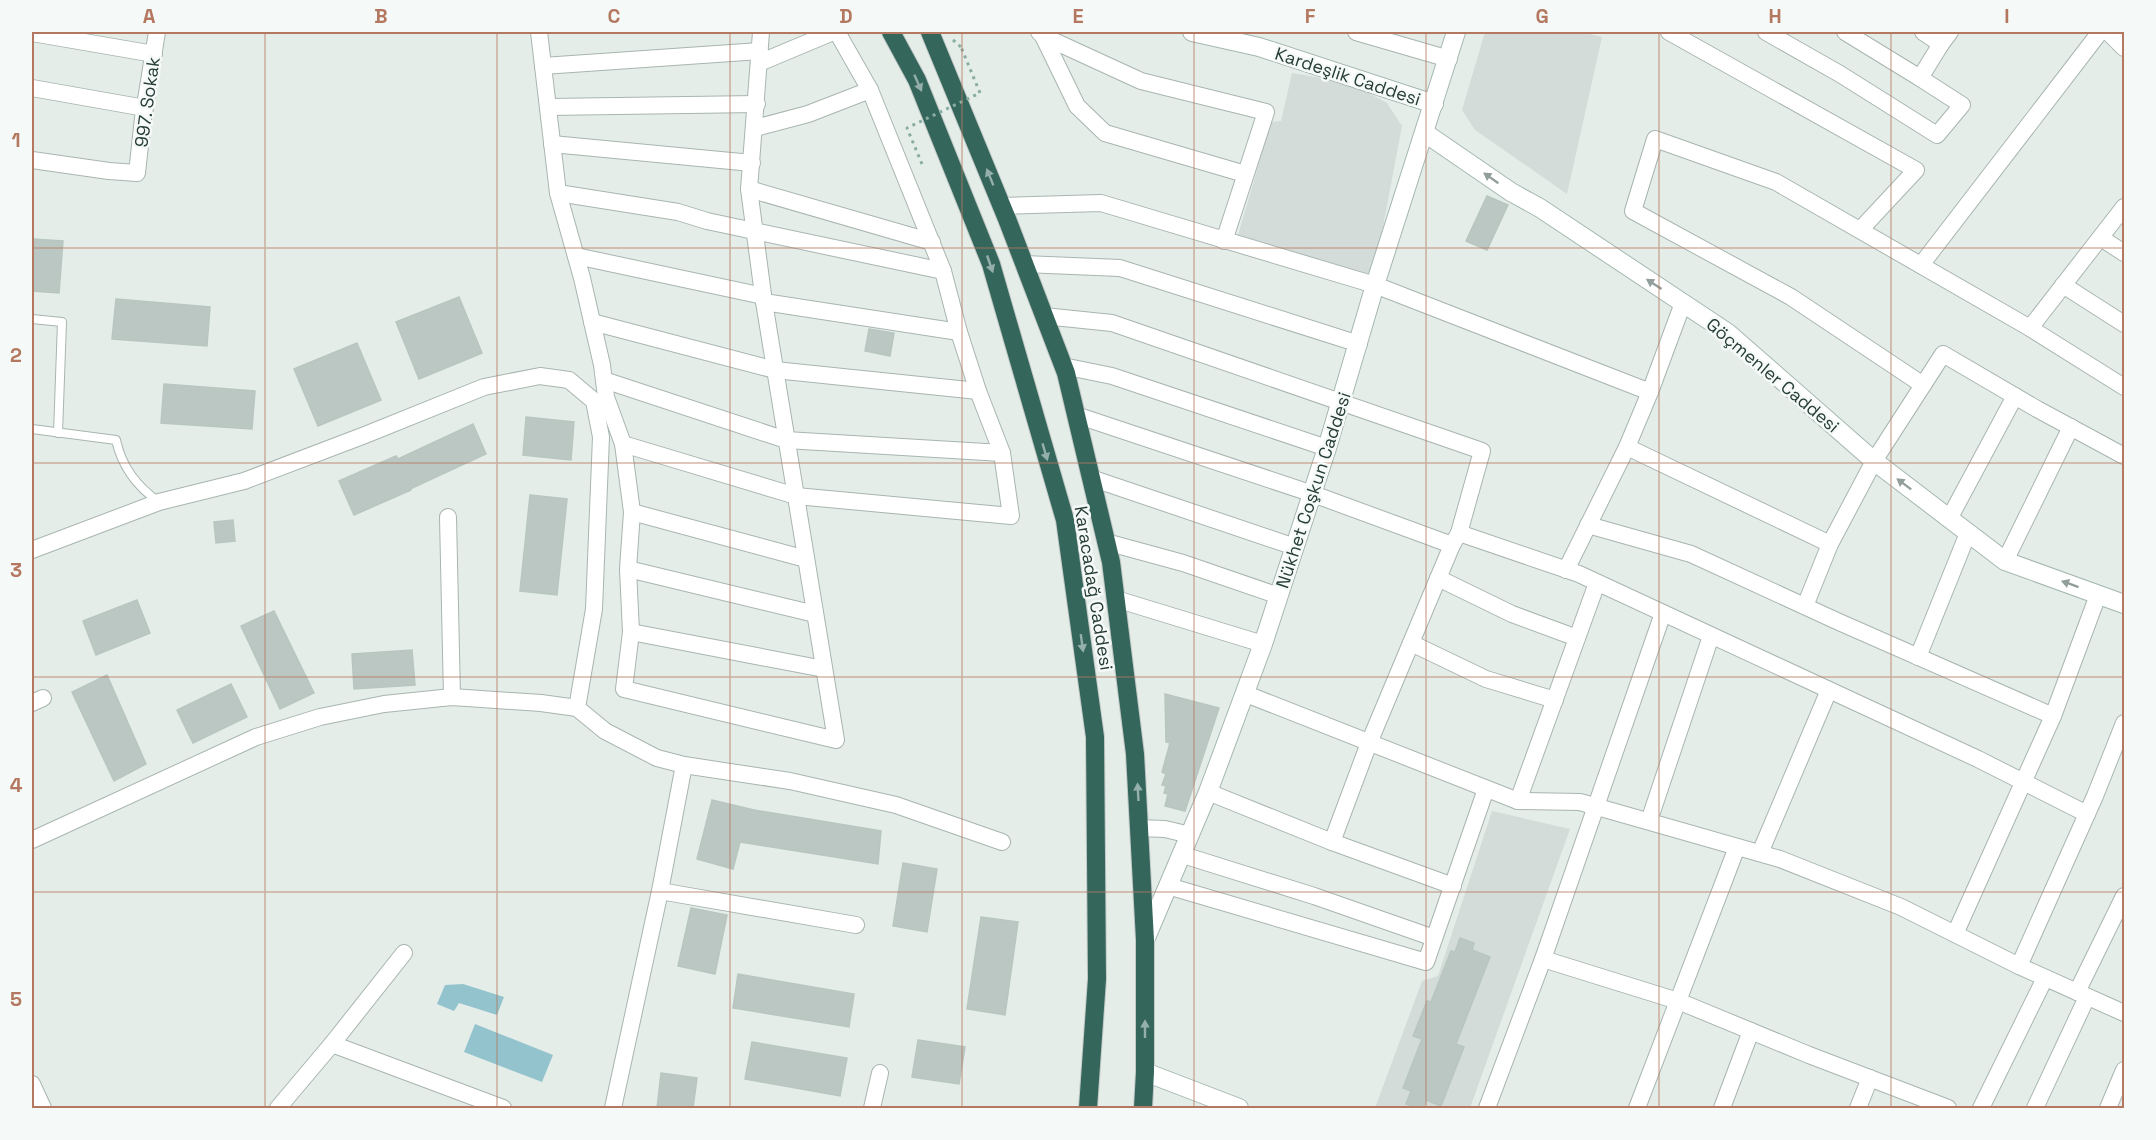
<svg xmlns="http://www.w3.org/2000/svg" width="2156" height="1140" viewBox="0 0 2156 1140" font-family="'Space Grotesk',sans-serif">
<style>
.built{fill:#d3dcd8}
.water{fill:#93c3cc}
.building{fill:#bbc7c2;stroke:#b8c6c0;stroke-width:1.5}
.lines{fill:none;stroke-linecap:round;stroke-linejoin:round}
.lane-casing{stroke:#a8b5b0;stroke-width:10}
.street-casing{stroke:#a8b5b0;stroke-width:18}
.secondary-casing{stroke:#a4b7b1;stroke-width:20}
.highway-casing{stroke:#c2c9c7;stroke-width:20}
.path{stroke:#89ada2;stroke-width:3;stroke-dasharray:3 4.5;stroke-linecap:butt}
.lane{stroke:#fff;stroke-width:8}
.street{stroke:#fff;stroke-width:16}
.secondary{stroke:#fff;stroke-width:18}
.highway{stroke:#35665c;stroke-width:18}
.path-bridge{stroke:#89ada2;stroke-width:3;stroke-dasharray:3 4.5;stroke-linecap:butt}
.oneway{fill:#95b0aa}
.oneway2{fill:#929e9b}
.grid{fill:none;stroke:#b4775f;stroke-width:1.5;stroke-opacity:0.55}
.labels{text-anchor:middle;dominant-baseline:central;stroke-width:5;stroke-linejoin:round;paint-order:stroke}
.street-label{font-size:18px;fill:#263d37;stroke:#f5f9f7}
.neatline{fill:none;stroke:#b4775f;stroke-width:2}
.grid-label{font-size:20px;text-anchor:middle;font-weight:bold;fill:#b4775f}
</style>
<rect width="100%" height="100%" fill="#e5ede9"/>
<g class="built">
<path d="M1485,32H1582L1602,37L1567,194L1475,130L1462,110Z"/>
<path d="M1292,73L1350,83L1387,103L1402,126L1382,232L1368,275L1238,235L1271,122L1281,121Z"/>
<path d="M1492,811L1570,829L1470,1108H1375L1422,981L1438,976Z"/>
</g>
<g class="water">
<path d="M463,984L504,997L497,1015L459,1003L454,1011L437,1004L445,985Z"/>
<path d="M475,1024L553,1055L542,1082L464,1052Z"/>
</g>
<g class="building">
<path d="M1487,196L1508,205L1487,250L1466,241Z"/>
<path d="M32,239L63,241L59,293L32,291Z"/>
<path d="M459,297L482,353L419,379L396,322Z"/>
<path d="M116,299L210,307L207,346L112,339Z"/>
<path d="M869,329L894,333L890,356L865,351Z"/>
<path d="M357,343L381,400L318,426L294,369Z"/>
<path d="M164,384L255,391L252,429L161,423Z"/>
<path d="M526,417L574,422L571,460L523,455Z"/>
<path d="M473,424L486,454L410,489L411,490L354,515L339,481L396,456L398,459Z"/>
<path d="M530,495L567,499L557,595L520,591Z"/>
<path d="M233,520L235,541L216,543L214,522Z"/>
<path d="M137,600L150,633L96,655L83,621Z"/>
<path d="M274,611L314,693L280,709L241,626Z"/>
<path d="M412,650L415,685L354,689L352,654Z"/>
<path d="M107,675L146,764L114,781L72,692Z"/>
<path d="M231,684L247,717L193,743L177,710Z"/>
<path d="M1165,694L1219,708L1185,811L1165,806L1168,794L1164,793L1166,786L1162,785L1166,774L1162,772L1170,743L1166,742Z"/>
<path d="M712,800L754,810L881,831L878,864L740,842L733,869L697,859Z"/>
<path d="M903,863L937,869L927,932L893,926Z"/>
<path d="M691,908L727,915L715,974L678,966Z"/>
<path d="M981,917L1018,922L1005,1015L967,1009Z"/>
<path d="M1460,938L1474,943L1472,950L1490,957L1456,1044L1464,1047L1441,1106L1426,1100L1423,1108H1419L1406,1104L1411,1091L1403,1088L1422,1039L1413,1036L1427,1001L1431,1002L1451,951L1455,952Z"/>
<path d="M738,974L854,994L849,1027L733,1008Z"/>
<path d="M918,1040L965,1047L959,1084L912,1077Z"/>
<path d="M752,1042L847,1058L840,1096L745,1079Z"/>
<path d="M661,1073L697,1078L693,1108H657Z"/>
</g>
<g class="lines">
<g class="lane-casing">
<g id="lane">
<path d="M32,319L62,322L58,433"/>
<path d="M32,429L116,440C122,467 136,486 159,502"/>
</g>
</g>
<g class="street-casing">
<g id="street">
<path d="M539,32L558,193L582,278L602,365L606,397L623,444L632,512L628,569L631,632L624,689L836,740L764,302L749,189L761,32"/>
<path d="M1039,32L1043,36L1141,81L1266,112L1224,241"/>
<path d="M1356,32L1449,59"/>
<path d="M1669,32L1916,170L1860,230"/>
<path d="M1766,32L1840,74L1937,135L1962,105L1920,78"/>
<path d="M1845,32L1920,78L1941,44"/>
<path d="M1923,32L1941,44L1950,32"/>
<path d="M2108,32L2124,48"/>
<path d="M32,33L154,54"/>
<path d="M1043,36L1077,106L1105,133L1245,174"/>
<path d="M759,63L833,32"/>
<path d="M543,66L760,51"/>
<path d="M32,88L145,108"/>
<path d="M548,107L757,104"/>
<path d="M755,128L808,114L870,90"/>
<path d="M552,144L752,163"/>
<path d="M32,160L109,171L137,173L143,118L157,32"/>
<path d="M749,189L932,242"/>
<path d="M558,193L678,212L707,221L943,271"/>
<path d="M1001,206L1101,203L1375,285L1650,392L1683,303"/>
<path d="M2124,207L2030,328L2124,387"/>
<path d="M2101,238L2124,253"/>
<path d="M576,256L763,296"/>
<path d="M1024,264L1120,268L1359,344"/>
<path d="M1921,265L2100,32"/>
<path d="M2063,285L2124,324"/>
<path d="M764,302L959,332"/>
<path d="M1044,316L1112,323L1482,451L1459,533"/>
<path d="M592,322L775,370L978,391"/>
<path d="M1063,366L1112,376L1327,448"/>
<path d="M604,380L786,440L1002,453"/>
<path d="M1923,385L1791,297L1633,211L1655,139L1776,182L2030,328"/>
<path d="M1650,392L1627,447L1830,544L1874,461L1943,354L2037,409L2124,456"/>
<path d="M1076,415L1313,494L1452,545L1369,743L1332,842"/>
<path d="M623,444L796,496L1011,516L1002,453L978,391L959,332L943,271L870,90L837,32"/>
<path d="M1091,478L1295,547"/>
<path d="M632,512L806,559"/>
<path d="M448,517L452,697"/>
<path d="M1949,519L2015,396"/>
<path d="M1588,525L1691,554L1839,622L2053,716L2098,595"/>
<path d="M1106,542L1183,563L1279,596"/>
<path d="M1452,545L1459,533L1579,574L1978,759L2087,814"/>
<path d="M32,550L159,502L244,481L365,435L484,387L540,376L569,380L594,401L601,437L594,609L577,708"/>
<path d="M2005,561L2071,427"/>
<path d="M628,569L815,614"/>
<path d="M1566,570L1627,447"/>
<path d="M1438,578L1512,614L1577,638"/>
<path d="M1116,599L1263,644"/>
<path d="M1805,606L1830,544"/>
<path d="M1663,613L1543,959L1678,1001L1809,1055L1948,1108"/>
<path d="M631,632L824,669"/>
<path d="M1411,643L1486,679L1555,700"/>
<path d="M1918,657L1968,533"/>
<path d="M1246,694L1518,801L1580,802L1780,859L1901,907L2019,966"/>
<path d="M32,703L43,698"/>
<path d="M2124,723L2095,796L2019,966L2124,1013"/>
<path d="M1208,792L1332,842L1453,886"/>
<path d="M1518,801L1597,583"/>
<path d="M1649,821L1711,636"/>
<path d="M1139,828L1165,829L1190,835"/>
<path d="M32,840L256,737L320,717L384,704L452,697L541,703L577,708L605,731L657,758L684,765L790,781L896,805L1002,842"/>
<path d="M1760,853L1829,690"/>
<path d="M1183,855L1314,896L1434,938"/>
<path d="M1168,886L1426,962L1486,789"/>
<path d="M660,891L856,925"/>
<path d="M1955,934L2053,716"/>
<path d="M2077,992L2124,896"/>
<path d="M332,1044L503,1108"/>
<path d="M32,1084L43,1108"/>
<path d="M278,1108L332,1044L404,953"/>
<path d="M613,1108L660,891L684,765"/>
<path d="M872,1108L880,1073"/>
<path d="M1487,1108L1543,959"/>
<path d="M1637,1108L1737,847"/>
<path d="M1722,1108L1751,1031"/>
<path d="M1858,1108L1870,1078"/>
<path d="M1981,1108L2045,978"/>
<path d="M2035,1108L2087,997"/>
<path d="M2108,1108L2124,1070"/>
</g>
</g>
<g class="secondary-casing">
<g id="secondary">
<path d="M1192,32L1259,47L1434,104"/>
<path d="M1425,133L1511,192L1540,208L1728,333L1874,461L2005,561L2124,604"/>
<path d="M1145,940L1208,792L1263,644L1327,448L1375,285L1456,32"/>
<path d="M1145,1072L1239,1108"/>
</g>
</g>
<g class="highway-casing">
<g id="highway">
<path d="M891,32L917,80L991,264L1065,520L1095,737L1097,979L1088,1108"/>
<path d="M930,32L1007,219L1066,373L1111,562L1135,754L1145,940V1072L1143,1108"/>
</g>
</g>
<path class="path" d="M953,40L961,47"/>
<use href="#lane" class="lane"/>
<use href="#street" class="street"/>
<use href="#secondary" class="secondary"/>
<use href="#highway" class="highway"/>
<path class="path-bridge" d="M922,164L907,128L980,93L961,47"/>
</g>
<defs><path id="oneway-solid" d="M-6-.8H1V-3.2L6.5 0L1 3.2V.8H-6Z" transform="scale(1.5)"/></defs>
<g class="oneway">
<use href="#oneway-solid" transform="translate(918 83) rotate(66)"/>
<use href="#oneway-solid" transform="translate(990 177) rotate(-112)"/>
<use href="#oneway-solid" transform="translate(990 264) rotate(71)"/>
<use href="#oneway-solid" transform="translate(1045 452) rotate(74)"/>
<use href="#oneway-solid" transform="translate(1082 643) rotate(82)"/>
<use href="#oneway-solid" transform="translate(1138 792) rotate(-93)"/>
<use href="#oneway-solid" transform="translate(1145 1029) rotate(-90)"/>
</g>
<g class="oneway2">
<use href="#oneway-solid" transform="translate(1491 178) rotate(-145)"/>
<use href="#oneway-solid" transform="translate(1654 284) rotate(-147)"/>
<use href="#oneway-solid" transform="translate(1904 484) rotate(-143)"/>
<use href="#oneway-solid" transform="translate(2070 584) rotate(-160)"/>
</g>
<path class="grid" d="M265,32V1108M497,32V1108M730,32V1108M962,32V1108M1194,32V1108M1426,32V1108M1659,32V1108M1891,32V1108M32,248H2124M32,463H2124M32,677H2124M32,892H2124"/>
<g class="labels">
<g class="street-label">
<text transform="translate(1348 76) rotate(18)">Kardeşlik Caddesi</text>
<text transform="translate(147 102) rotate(-82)">997. Sokak</text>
<text transform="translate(1773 375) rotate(40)">Göçmenler Caddesi</text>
<text transform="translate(1313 490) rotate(-72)">Nükhet Coşkun Caddesi</text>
<text transform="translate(1094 588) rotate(81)">Karacadağ Caddesi</text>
</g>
</g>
<rect width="2156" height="1140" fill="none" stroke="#f5f9f7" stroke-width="66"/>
<rect x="33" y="33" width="2090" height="1074" class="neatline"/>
<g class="grid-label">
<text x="149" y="23">A</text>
<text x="381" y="23">B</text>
<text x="614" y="23">C</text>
<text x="846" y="23">D</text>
<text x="1078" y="23">E</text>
<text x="1310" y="23">F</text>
<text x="1542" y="23">G</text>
<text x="1775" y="23">H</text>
<text x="2007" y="23">I</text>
<text x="16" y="147">1</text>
<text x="16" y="362">2</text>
<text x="16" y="577">3</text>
<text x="16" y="792">4</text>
<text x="16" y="1006">5</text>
</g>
</svg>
